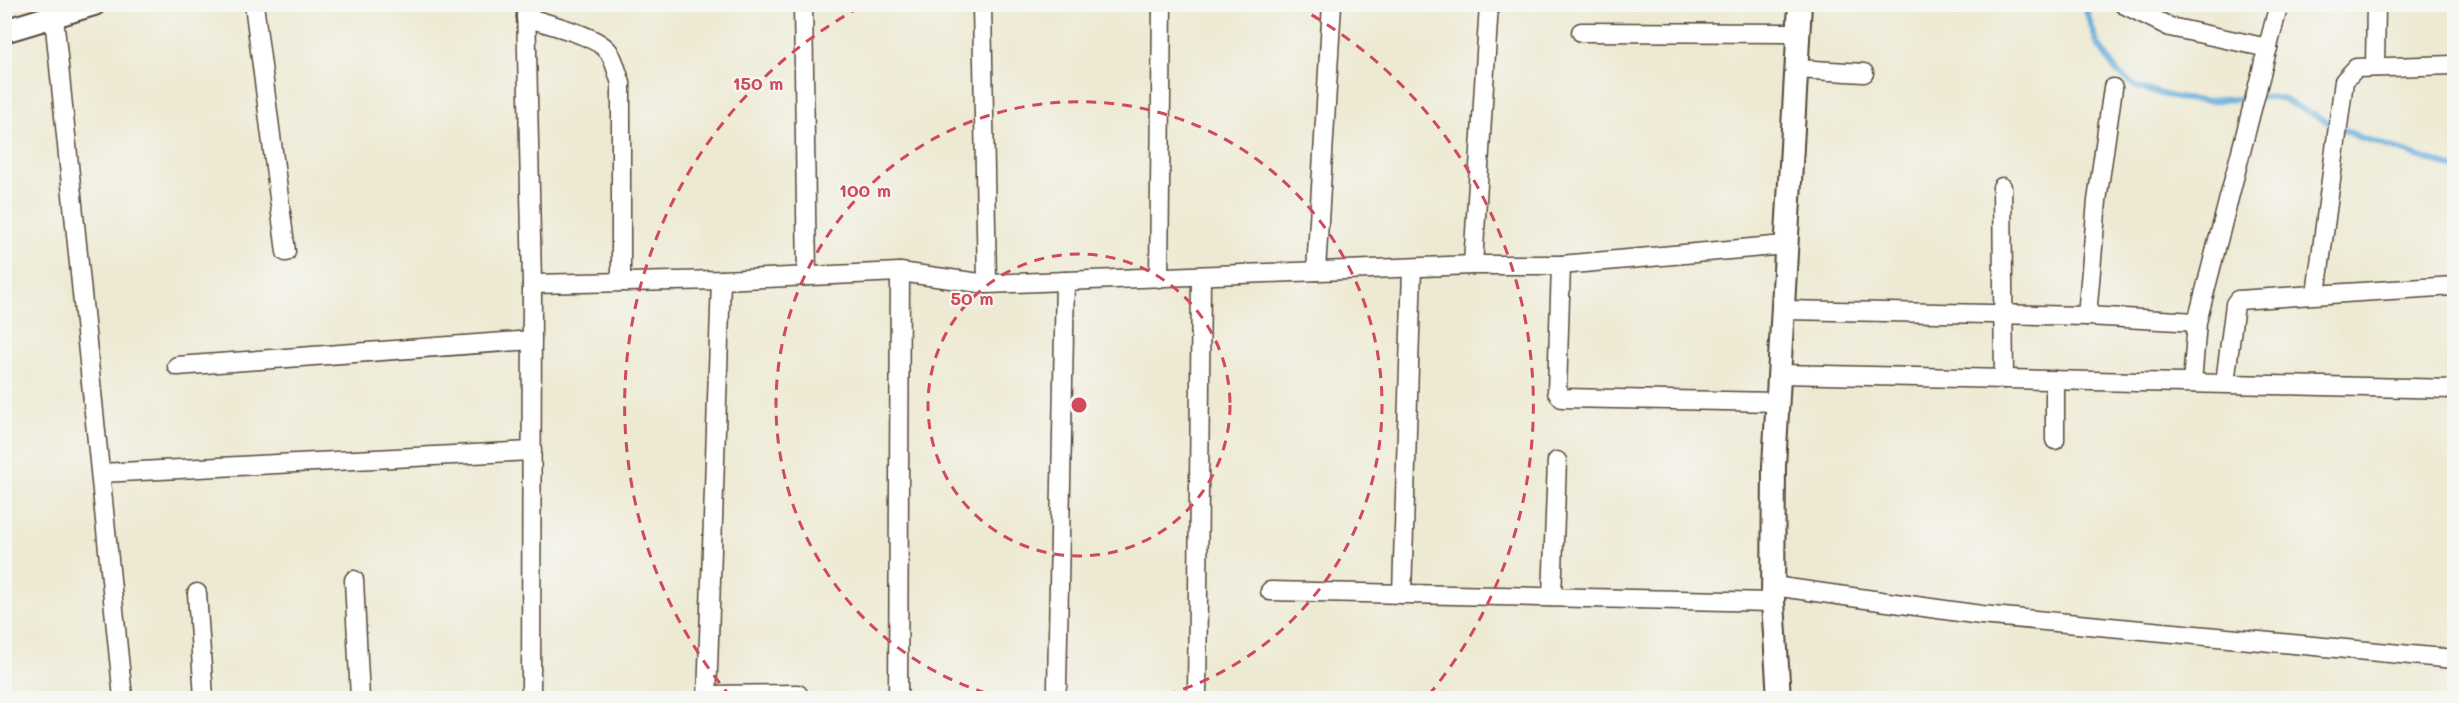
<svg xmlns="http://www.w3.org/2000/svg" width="2459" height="703" viewBox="0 0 2459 703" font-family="Mali,sans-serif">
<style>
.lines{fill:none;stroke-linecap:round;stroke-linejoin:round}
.stream{stroke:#60abd9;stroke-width:6}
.minor-casing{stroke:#564739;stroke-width:21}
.tertiary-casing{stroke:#564739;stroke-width:26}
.minor{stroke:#fff;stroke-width:18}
.tertiary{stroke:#fff;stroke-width:22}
.ring{fill:none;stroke:#d1495b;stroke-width:3;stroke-dasharray:10 8}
.centre{fill:#d1495b;stroke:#f6f6f2;stroke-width:3}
.ring-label{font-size:18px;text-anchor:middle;font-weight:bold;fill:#d1495b;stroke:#f6f6f2;stroke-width:4.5;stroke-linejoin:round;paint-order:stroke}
</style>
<rect width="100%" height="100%" fill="#f6f6f2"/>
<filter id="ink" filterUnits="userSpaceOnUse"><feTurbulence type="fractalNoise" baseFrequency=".0167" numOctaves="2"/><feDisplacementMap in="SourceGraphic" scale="12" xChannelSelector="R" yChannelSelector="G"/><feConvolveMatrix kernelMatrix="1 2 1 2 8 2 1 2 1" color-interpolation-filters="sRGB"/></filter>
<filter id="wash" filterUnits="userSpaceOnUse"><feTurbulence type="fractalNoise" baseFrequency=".008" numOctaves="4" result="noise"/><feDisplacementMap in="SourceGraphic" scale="24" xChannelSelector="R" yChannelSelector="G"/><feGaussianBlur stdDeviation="1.35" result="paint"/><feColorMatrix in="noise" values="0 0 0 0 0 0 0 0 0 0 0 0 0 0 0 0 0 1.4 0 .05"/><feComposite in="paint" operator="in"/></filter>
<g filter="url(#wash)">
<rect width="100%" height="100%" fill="#ede9d2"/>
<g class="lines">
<path class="stream" d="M2084,4L2097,43L2117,72L2136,87L2176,98L2204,101L2269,97L2284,100L2359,137L2454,168"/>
</g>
</g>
<g filter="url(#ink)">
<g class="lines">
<g class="minor-casing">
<g id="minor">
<path d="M254,4L286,252"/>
<path d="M526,4L532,284L531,698"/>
<path d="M803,4L807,276"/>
<path d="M982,4L987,284"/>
<path d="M2123,4L2170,27L2268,48"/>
<path d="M54,17L123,698"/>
<path d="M526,17C546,24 597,35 609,52C615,61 617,73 621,83V282"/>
<path d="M1581,32L1798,33"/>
<path d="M2375,67L2376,4"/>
<path d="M1797,69L1864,73"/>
<path d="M2002,187L2004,379"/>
<path d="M1473,265L1489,4"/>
<path d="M1561,265L1557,392L1562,398L1778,402"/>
<path d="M1316,271L1332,4"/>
<path d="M1159,278L1162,4"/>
<path d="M532,284L721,280L900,272L987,284L1473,265H1561L1785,245"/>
<path d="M2316,294L2344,81L2356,68L2454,65"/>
<path d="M1784,310L2087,316L2197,322"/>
<path d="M2087,316L2097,201L2113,88"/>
<path d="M177,366L532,340"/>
<path d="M1780,374L2454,389"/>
<path d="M2192,383L2197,322L2279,4"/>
<path d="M2225,383L2235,304L2238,300L2454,286"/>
<path d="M2055,440V380"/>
<path d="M101,473L532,451"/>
<path d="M354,580L360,698"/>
<path d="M1773,586L1981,615L2454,659"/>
<path d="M1270,591L1773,602"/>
<path d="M197,593L204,698"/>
<path d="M1402,594L1412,268"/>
<path d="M1552,597L1557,461"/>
<path d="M1057,687L1065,281"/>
<path d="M707,695L798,694"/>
<path d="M707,698L721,280"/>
<path d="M898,698L900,272"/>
<path d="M1197,698L1201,276"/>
</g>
</g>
<g class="tertiary-casing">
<g id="tertiary">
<path d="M4,31L94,4"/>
<path d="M1779,698L1773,602L1774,466L1800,4"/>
</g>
</g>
<use href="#minor" class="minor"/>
<use href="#tertiary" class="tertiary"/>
</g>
</g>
<g class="ring">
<circle cx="1079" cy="405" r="151"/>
<path d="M1003 698A303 303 0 1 1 1155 698"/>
<path d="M731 697A454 454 0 0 1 862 6M1296 6A454 454 0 0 1 1427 697"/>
</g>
<circle cx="1079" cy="405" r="9" class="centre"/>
<g class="ring-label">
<text x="758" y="90">150 m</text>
<text x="865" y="197">100 m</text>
<text x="972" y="305">50 m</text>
</g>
<rect width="2459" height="703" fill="none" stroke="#f6f6f2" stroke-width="24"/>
</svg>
